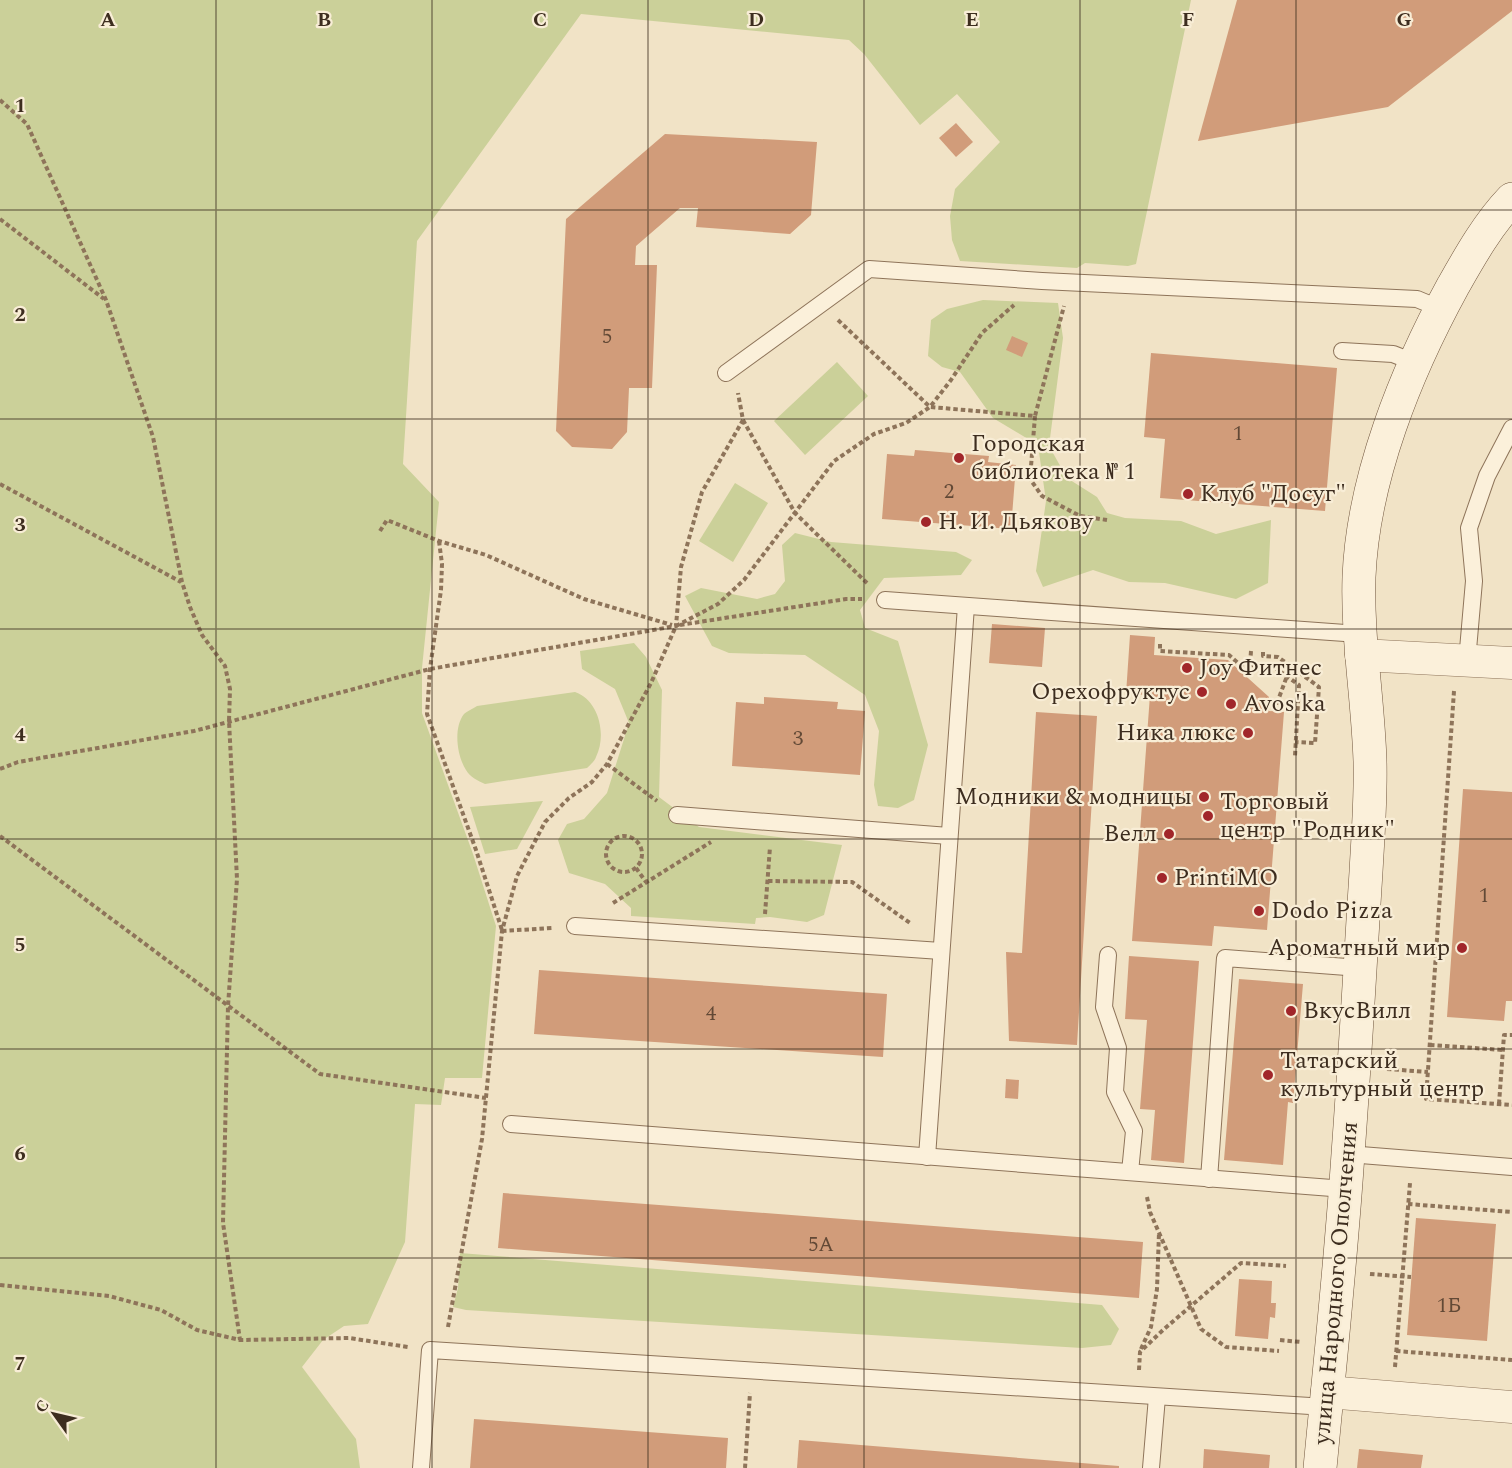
<svg xmlns="http://www.w3.org/2000/svg" width="1512" height="1468" viewBox="0 0 1512 1468" font-family="Spectral,serif">
<style>
.green{fill:#cbd099}
.building{fill:#d19c7a}
.lines{fill:none;stroke-linecap:round;stroke-linejoin:round}
.service-casing{stroke:#8e745a;stroke-width:18}
.minor-casing{stroke:#8e745a;stroke-width:33}
.secondary-casing{stroke:#70553d;stroke-width:34}
.path{stroke:#8e745a;stroke-width:4;stroke-dasharray:4.5 3;stroke-linecap:butt}
.service{stroke:#fbf0da;stroke-width:16}
.minor{stroke:#fbf0da;stroke-width:32}
.secondary{stroke:#fbf0da;stroke-width:33}
.grid{fill:none;stroke:#3d2d1f;stroke-width:1.5;stroke-opacity:0.55}
.poi-dot{fill:#a1262a;stroke:#f8edd6;stroke-width:2}
.labels{text-anchor:middle;dominant-baseline:central;stroke-width:4.5;stroke-linejoin:round;paint-order:stroke}
.number-label{font-size:21px;fill:#624936}
.poi-label{font-size:24px;fill:#3d2d1f;stroke:#f8edd6;text-anchor:start}
.street-label{font-size:24px;fill:#3d2d1f;stroke:#f8edd6}
.grid-label{font-size:20px;text-anchor:middle;font-weight:bold;fill:#3d2d1f;stroke:#f8edd6;stroke-width:4.5;stroke-linejoin:round;paint-order:stroke}
</style>
<rect width="100%" height="100%" fill="#f1e3c6"/>
<g class="green">
<path d="M0,0H1191L1136,264L1128,266L1085,263L1077,268L960,261L952,240L950,216L955,189L1000,142L957,94L920,125L864,54L849,40L581,14L417,241L403,464L439,502L422,668V713L473,854L496,926L482,1078H445L441,1105L415,1104L405,1242L368,1324L344,1326L323,1340L302,1367L356,1439L360,1468H0Z"/>
<path d="M983,300L1058,303L1063,338L1049,446L1067,478L1097,497L1107,513L1125,518L1181,521L1216,534L1271,520L1268,583L1236,599L1165,583L1129,582L1093,570L1043,587L1036,571L1046,501L1038,445L993,418L960,372L942,367L928,356L931,320L947,309Z"/>
<path d="M837,362L868,396L805,455L774,421Z"/>
<path d="M735,483L768,503L733,562L699,541Z"/>
<path d="M795,533L831,542L956,552L972,560L961,575L884,578L860,610L865,628L898,641L928,745L914,800L898,808L878,806L874,785L879,731L865,695L805,655L729,653L712,646L685,596L701,588L757,599L775,594L785,581L782,545Z"/>
<path d="M634,643L646,657L662,690L659,797L699,827L842,845L824,915L807,922L770,917L756,918L755,924L631,916V908L605,884L569,873L558,840L567,824L584,819L607,793L629,723L615,689L582,669L580,651Z"/>
<path d="M575,692C599,700 607,735 596,757C595,761 590,765 587,768L485,784C478,781 470,777 466,770C457,756 453,728 464,714C467,711 473,709 477,706Z"/>
<path d="M543,801L517,849L485,854L470,807Z"/>
<path d="M460,1253L1102,1305L1119,1329L1111,1345L1082,1348L466,1310L453,1307L458,1288Z"/>
</g>
<g class="building">
<path d="M1237,0H1512V11L1388,107L1198,141Z"/>
<path d="M956,123L973,142L956,157L939,138Z"/>
<path d="M665,134L817,142L811,215L790,234L696,227L698,208H680L636,246L635,265H657L652,388H629L627,432L612,449L572,447L556,431L566,219Z"/>
<path d="M1012,336L1028,343L1022,357L1006,350Z"/>
<path d="M1151,353L1337,368L1325,511L1160,498L1165,439L1144,437Z"/>
<path d="M915,450L989,456L988,462L1016,465L1011,529L882,519L887,454L914,456Z"/>
<path d="M992,624L1045,628L1042,667L989,663Z"/>
<path d="M1130,635L1155,637L1154,655L1228,660L1269,697V711L1284,712L1267,930L1214,926L1212,946L1132,941L1150,695L1126,694Z"/>
<path d="M764,697L838,702L837,709L865,711L860,775L732,766L736,702L764,704Z"/>
<path d="M1036,712L1097,716L1077,1045L1009,1041L1006,952L1022,953Z"/>
<path d="M1463,789L1512,792V1001H1506L1504,1021L1447,1017Z"/>
<path d="M1129,956L1199,961L1184,1163L1151,1160L1155,1110L1140,1109L1147,1020L1125,1019Z"/>
<path d="M539,970L887,994L883,1057L534,1034Z"/>
<path d="M1239,979L1303,984L1293,1103L1288,1102L1283,1165L1224,1160Z"/>
<path d="M1006,1079L1019,1080L1018,1099L1005,1098Z"/>
<path d="M503,1193L1143,1242L1139,1298L498,1248Z"/>
<path d="M1416,1218L1496,1224L1487,1341L1407,1335Z"/>
<path d="M1239,1279L1272,1281L1271,1303H1276L1275,1318L1270,1317L1268,1339L1235,1336Z"/>
<path d="M474,1419L728,1438L726,1468H470Z"/>
<path d="M799,1440L1119,1466V1468H797Z"/>
<path d="M1204,1449L1270,1455L1269,1468H1203Z"/>
<path d="M1359,1449L1423,1455L1421,1468H1357Z"/>
</g>
<g class="lines">
<g class="service-casing">
<g id="service">
<path d="M1342,351L1393,354L1416,363"/>
<path d="M726,373L869,269L1042,281L1417,299L1441,309"/>
<path d="M885,600L1359,634"/>
<path d="M1467,661L1474,581L1469,528L1487,476L1512,428"/>
<path d="M677,815L949,836"/>
<path d="M575,926L941,951"/>
<path d="M1108,955L1104,1007L1118,1048L1115,1092L1134,1131L1130,1172"/>
<path d="M511,1124L1345,1189"/>
<path d="M1348,1154L1512,1167"/>
<path d="M927,1157L966,606"/>
<path d="M1209,1179L1225,958L1360,968"/>
<path d="M421,1468L430,1350L1326,1407"/>
<path d="M1151,1468L1157,1397"/>
</g>
</g>
<g class="minor-casing">
<g id="minor">
<path d="M1361,655L1512,663"/>
<path d="M1327,1392L1512,1407"/>
</g>
</g>
<g class="secondary-casing">
<path id="secondary" d="M1320,1468C1330,1363 1341,1259 1348,1154C1355,1060 1360,966 1366,872C1368,835 1371,798 1370,761C1368,699 1357,639 1359,577C1363,478 1406,372 1453,286C1470,256 1488,224 1512,199"/>
</g>
<g class="path">
<path d="M0,100L27,124L106,300L153,437L182,582L190,607L202,635L225,666L230,689L229,721L237,879L228,1006L223,1223L240,1340"/>
<path d="M0,219L104,299"/>
<path d="M838,320L930,407L1035,416L1064,306"/>
<path d="M1035,416L1030,479L1042,496L1080,516L1107,520"/>
<path d="M743,420L795,513L869,585"/>
<path d="M0,484L181,582"/>
<path d="M380,531L387,520L439,541L486,555L584,599L672,625"/>
<path d="M439,541L442,564L441,590L430,669L427,714L476,850L502,930"/>
<path d="M680,625L846,599H862"/>
<path d="M1160,644V651L1229,655L1239,664L1250,665"/>
<path d="M1251,651L1250,665L1274,667L1299,685L1295,756"/>
<path d="M1263,652V656L1278,657L1319,687L1315,743L1295,742"/>
<path d="M1454,691L1426,1099L1512,1105"/>
<path d="M1269,703H1277L1287,676"/>
<path d="M607,764L657,801"/>
<path d="M0,769L18,762L194,731L430,669L676,626L681,567L702,492L743,420L738,393"/>
<circle cx="624" cy="854" r="18"/>
<path d="M0,836L320,1074L486,1098"/>
<path d="M636,868L646,882"/>
<path d="M768,881L852,882L910,923"/>
<path d="M613,903L711,842"/>
<path d="M765,914L770,847"/>
<path d="M502,931L552,928"/>
<path d="M1430,1045L1503,1050"/>
<path d="M1387,1069L1428,1072"/>
<path d="M1499,1104L1504,1035H1512"/>
<path d="M1147,1197L1150,1212L1201,1329L1226,1347L1279,1351"/>
<path d="M1408,1204L1512,1212"/>
<path d="M1370,1274L1411,1277"/>
<path d="M0,1285L109,1296L161,1310L197,1330L240,1340L349,1338L408,1347"/>
<path d="M448,1327L482,1139L502,931L517,876L545,822L569,798L592,782L607,764L651,683L676,626L718,604L744,580L834,461L874,434L906,423L930,407L951,380L982,333L1014,305"/>
<path d="M1280,1340L1301,1342"/>
<path d="M1141,1349L1151,1327L1157,1289L1159,1233"/>
<path d="M1396,1351L1512,1360"/>
<path d="M1395,1367L1410,1183"/>
<path d="M1139,1370L1140,1352L1163,1330L1241,1263L1286,1266"/>
<path d="M745,1468L750,1393"/>
</g>
<use href="#service" class="service"/>
<use href="#minor" class="minor"/>
<use href="#secondary" class="secondary"/>
</g>
<path class="grid" d="M216,0V1468M432,0V1468M648,0V1468M864,0V1468M1080,0V1468M1296,0V1468M0,210H1512M0,419H1512M0,629H1512M0,839H1512M0,1049H1512M0,1258H1512"/>
<g class="poi-dot">
<circle cx="959" cy="458" r="6"/>
<circle cx="1188" cy="494" r="6"/>
<circle cx="926" cy="522" r="6"/>
<circle cx="1187" cy="668" r="6"/>
<circle cx="1202" cy="692" r="6"/>
<circle cx="1231" cy="704" r="6"/>
<circle cx="1248" cy="733" r="6"/>
<circle cx="1204" cy="797" r="6"/>
<circle cx="1208" cy="816" r="6"/>
<circle cx="1169" cy="834" r="6"/>
<circle cx="1162" cy="878" r="6"/>
<circle cx="1259" cy="911" r="6"/>
<circle cx="1462" cy="948" r="6"/>
<circle cx="1291" cy="1011" r="6"/>
<circle cx="1268" cy="1075" r="6"/>
</g>
<g class="labels">
<g class="number-label">
<text x="607" y="337">5</text>
<text x="1238" y="434">1</text>
<text x="949" y="492">2</text>
<text x="798" y="739">3</text>
<text x="1484" y="896">1</text>
<text x="711" y="1014">4</text>
<text x="821" y="1245">5А</text>
<text x="1449" y="1306">1Б</text>
</g>
<g class="poi-label">
<text x="971" y="444">Городская<tspan x="971" dy="28">библиотека № 1</tspan></text>
<text x="1200" y="494">Клуб "Досуг"</text>
<text x="938" y="522">Н. И. Дьякову</text>
<text x="1199" y="668">Joy Фитнес</text>
<text x="1190" y="692" text-anchor="end">Орехофруктус</text>
<text x="1243" y="704">Avos'ka</text>
<text x="1236" y="733" text-anchor="end">Ника люкс</text>
<text x="1192" y="797" text-anchor="end">Модники &amp; модницы</text>
<text x="1220" y="802">Торговый<tspan x="1220" dy="28">центр "Родник"</tspan></text>
<text x="1157" y="834" text-anchor="end">Велл</text>
<text x="1174" y="878">PrintiMO</text>
<text x="1271" y="911">Dodo Pizza</text>
<text x="1450" y="948" text-anchor="end">Ароматный мир</text>
<text x="1303" y="1011">ВкусВилл</text>
<text x="1280" y="1061">Татарский<tspan x="1280" dy="28">культурный центр</tspan></text>
</g>
<g class="street-label">
<text transform="translate(1336 1283) rotate(-85)">улица Народного Ополчения</text>
</g>
</g>
<g class="grid-label">
<text x="108" y="26">A</text>
<text x="324" y="26">B</text>
<text x="540" y="26">C</text>
<text x="756" y="26">D</text>
<text x="972" y="26">E</text>
<text x="1188" y="26">F</text>
<text x="1404" y="26">G</text>
<text x="20" y="112">1</text>
<text x="20" y="321">2</text>
<text x="20" y="531">3</text>
<text x="20" y="741">4</text>
<text x="20" y="951">5</text>
<text x="20" y="1160">6</text>
<text x="20" y="1370">7</text>
</g>
<g transform="translate(54 1414) rotate(304)" stroke="#f8edd6" stroke-width="4.5" paint-order="stroke">
<path d="M0-4.5L10 22L0 15L-10 22Z" fill="#3d2d1f"/>
<text y="-9" font-size="16" font-weight="bold" text-anchor="middle" fill="#3d2d1f">С</text>
</g>
</svg>
